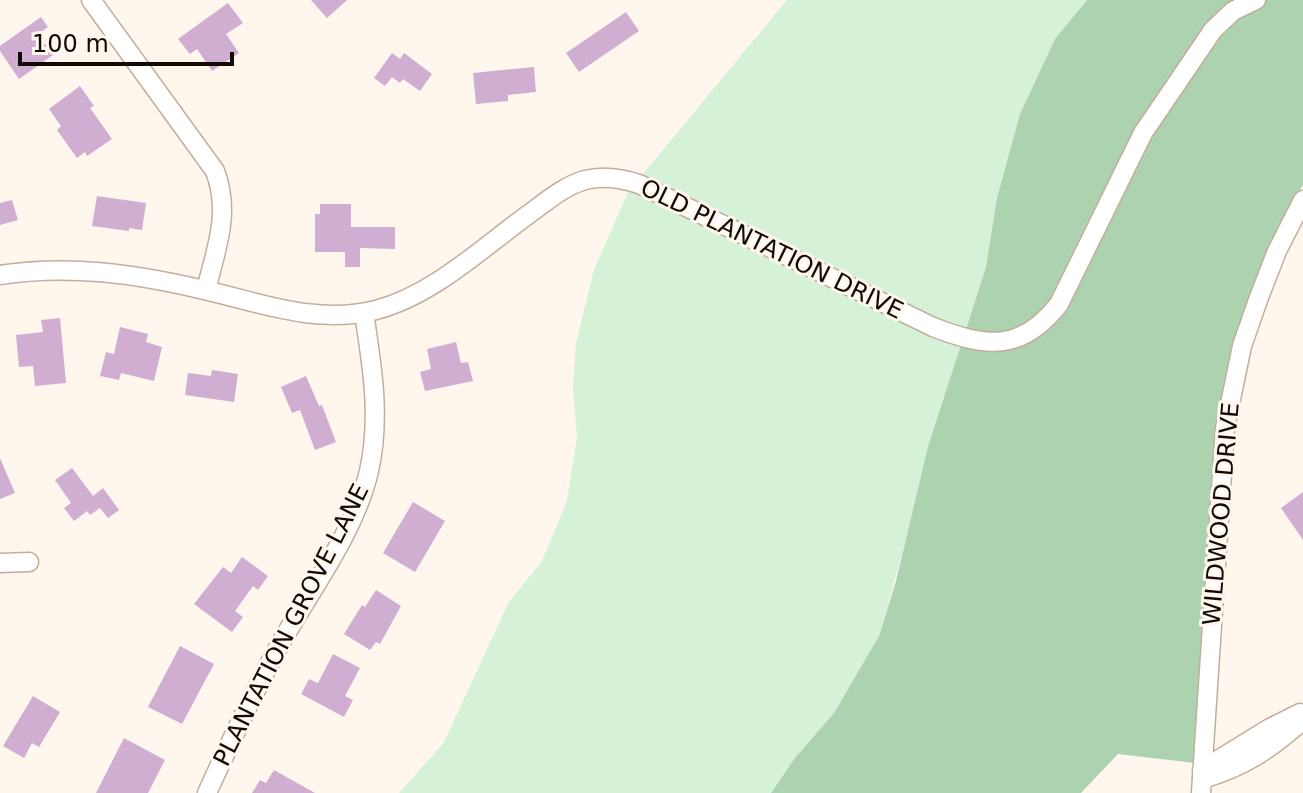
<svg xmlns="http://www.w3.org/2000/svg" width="1303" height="793" viewBox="0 0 1303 793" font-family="'DejaVu Sans',sans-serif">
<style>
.green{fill:#d5f1d8}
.forest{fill:#acd2b0}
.building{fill:#cfaed2}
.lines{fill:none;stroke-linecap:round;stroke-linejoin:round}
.minor-casing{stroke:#c2af9b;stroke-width:21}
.minor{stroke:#fff;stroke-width:18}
.labels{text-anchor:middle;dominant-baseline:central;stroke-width:6;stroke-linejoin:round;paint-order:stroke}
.street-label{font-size:24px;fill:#110a05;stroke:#fff6ee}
</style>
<rect width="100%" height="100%" fill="#fff6ee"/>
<path class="green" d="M787,0H1087L1055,39L1020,114L997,198L986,267L960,346L879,636L834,713L795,758L771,793H399L443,744L509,602L542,561L567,501L577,436L573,388L576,343L594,270L628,192Z"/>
<path class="forest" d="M1087,0H1303V185L1293,202L1235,345L1224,387L1212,471L1195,763L1118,754L1081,793H771L795,758L834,713L879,636L896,581L928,447L986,267L997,198L1020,114L1055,39Z"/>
<g class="building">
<path d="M311,0H347L327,18Z"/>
<path d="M228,3L243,23L226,34L239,53L212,71L197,49L190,54L178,39Z"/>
<path d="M626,12L639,31L579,72L566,53Z"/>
<path d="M41,17L48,27L38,34L53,55L19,79L0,51V46Z"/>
<path d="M392,53L400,59L404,53L432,74L420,91L403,79L400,83L392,77L385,86L374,78Z"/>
<path d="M534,67L536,92L508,95V101L476,104L473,73Z"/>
<path d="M80,86L94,106L90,108L112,139L87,156L85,152L77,158L57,130L61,126L49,109Z"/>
<path d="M97,196L146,203L142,230L129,228V231L92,226Z"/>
<path d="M12,200L18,220L0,225V203Z"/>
<path d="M320,204H351V227H395V249L360,248V267H345V252H315V214H320Z"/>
<path d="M60,318L66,383L35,386L33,366L19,367L16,335L43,332L41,320Z"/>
<path d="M120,327L148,334L146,342L162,347L154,381L121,373L119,380L100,376L106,352L114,354Z"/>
<path d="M456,342L461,363L468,362L473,381L425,391L420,372L431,369L427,349Z"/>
<path d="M212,370L238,374L234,402L185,395L188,373L211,376Z"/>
<path d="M306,376L319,406L322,405L336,442L315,450L300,410L292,413L281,387Z"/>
<path d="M0,458L15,493L0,499Z"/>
<path d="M72,468L93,496L103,488L119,510L108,518L100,508L90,515L87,511L74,521L64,508L71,503L55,480Z"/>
<path d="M1303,492V540L1281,508Z"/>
<path d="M413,502L445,521L415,572L383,553Z"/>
<path d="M242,557L268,576L258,590L253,586L235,611L243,617L232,632L194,604L223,567L231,573Z"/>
<path d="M376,590L401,606L380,644L376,642L370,650L344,634L362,605L365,607Z"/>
<path d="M180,646L214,664L182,724L148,707Z"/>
<path d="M333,654L360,668L345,696L353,700L344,717L301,694L309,679L318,683Z"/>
<path d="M33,696L60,712L39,747L32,743L24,758L3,746Z"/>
<path d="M124,738L165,760L148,793H96Z"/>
<path d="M274,770L315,793H252L260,780L266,783Z"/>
</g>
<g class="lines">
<g class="minor-casing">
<g id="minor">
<path d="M91,0L215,171C231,213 216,249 206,290"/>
<path d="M0,275C68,264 137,274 204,290C262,303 316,325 376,310C433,295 482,248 529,214C547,201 564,186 585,180C604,175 621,178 639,184L933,327C985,347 1021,353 1059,304L1143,133L1213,30L1233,11L1256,0"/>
<path d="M0,563L29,562"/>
<path d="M1202,770L1270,728L1300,713"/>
<path d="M1202,779C1245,767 1270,749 1303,720"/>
<path d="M207,793C228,747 250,700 274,655C305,597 354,536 369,471C381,417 372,366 364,313"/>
<path d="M1201,793L1225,428L1242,346L1258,300L1277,251L1303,200"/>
</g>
</g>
<use href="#minor" class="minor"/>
</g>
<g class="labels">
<g class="street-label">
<text transform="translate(772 249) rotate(26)">OLD PLANTATION DRIVE</text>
<text transform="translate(1221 514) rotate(-85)">WILDWOOD DRIVE</text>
<text transform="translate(291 625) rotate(-63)">PLANTATION GROVE LANE</text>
</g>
</g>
<path d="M20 52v12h212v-12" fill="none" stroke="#110a05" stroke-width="4"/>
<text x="32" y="52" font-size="24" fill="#110a05" stroke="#fff6ee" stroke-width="6" paint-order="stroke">100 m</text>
</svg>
